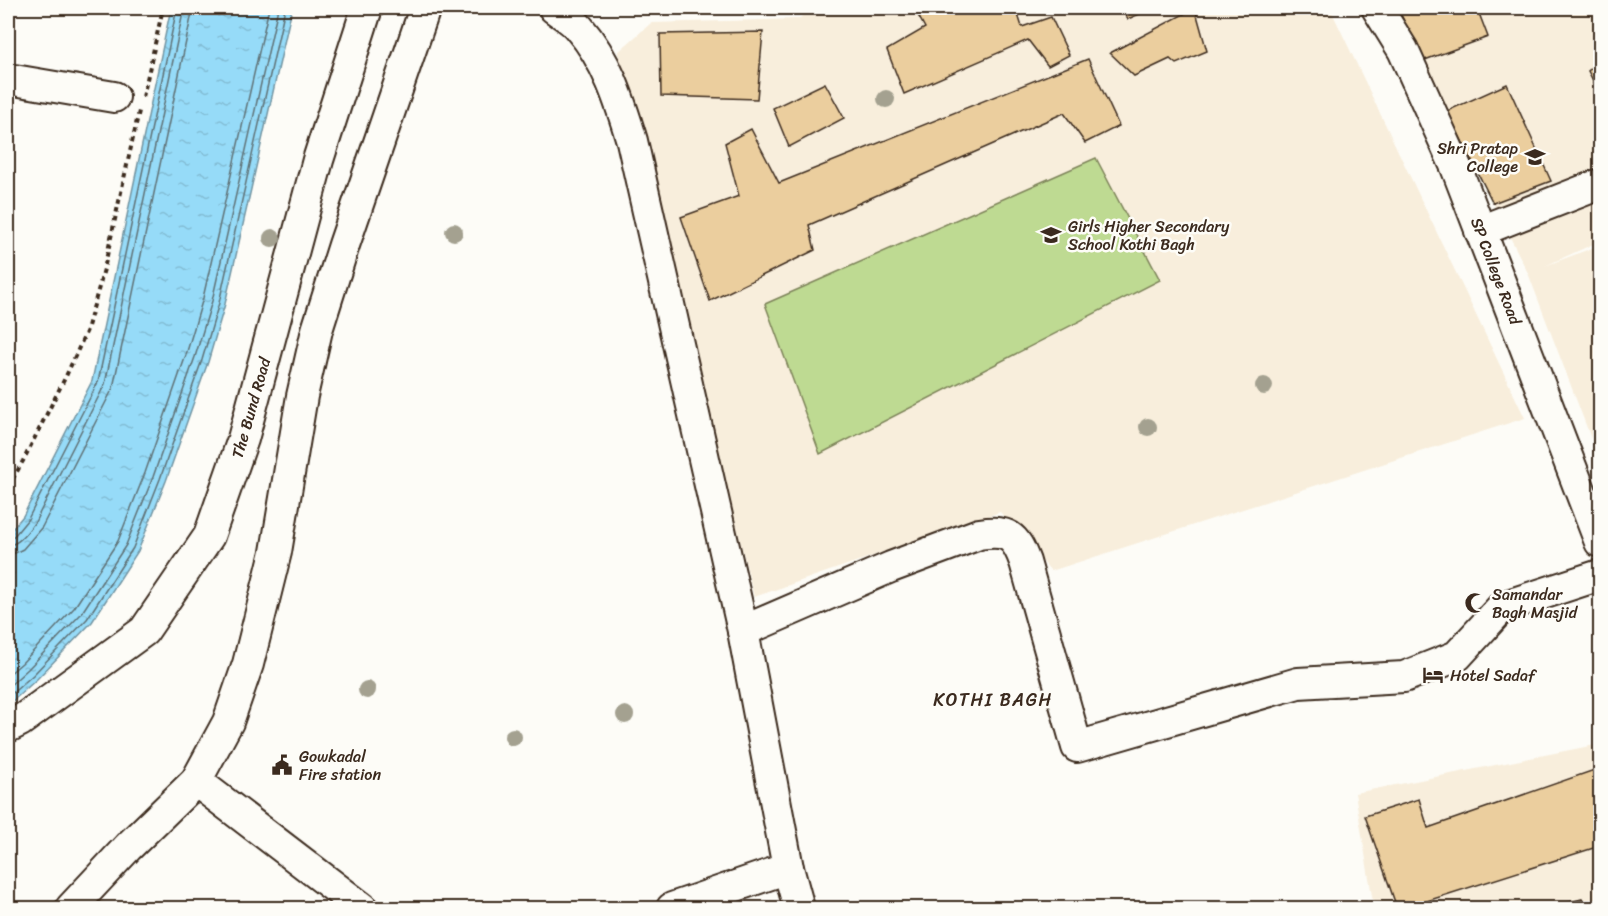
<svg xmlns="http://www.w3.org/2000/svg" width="1608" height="916" viewBox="0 0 1608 916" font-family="Sriracha,sans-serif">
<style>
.built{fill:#f8eedc}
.grass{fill:#beda92;stroke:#7c8258;stroke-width:1.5}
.water{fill:url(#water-ripples);stroke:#7294a1;stroke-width:1.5}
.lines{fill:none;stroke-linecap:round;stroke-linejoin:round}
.shore{stroke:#5f7175;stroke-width:1.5}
.building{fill:#ebce9e;stroke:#3b2a1e;stroke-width:1.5}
.minor-casing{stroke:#3b2a1e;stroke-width:34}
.path{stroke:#3b2a1e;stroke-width:4;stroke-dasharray:4.5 4.5;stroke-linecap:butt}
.minor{stroke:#fdfcf7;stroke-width:30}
.tree{fill:#a4a190}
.labels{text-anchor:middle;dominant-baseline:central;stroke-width:5;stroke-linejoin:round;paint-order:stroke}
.poi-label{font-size:16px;fill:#3b2a1e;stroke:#fdfcf7;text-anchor:start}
.street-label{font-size:16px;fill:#3b2a1e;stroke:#fdfcf7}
.neighbourhood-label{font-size:18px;letter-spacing:1.5px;fill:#3b2a1e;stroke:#fdfcf7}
</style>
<defs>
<pattern id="water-ripples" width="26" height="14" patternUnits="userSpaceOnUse" patternTransform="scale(1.5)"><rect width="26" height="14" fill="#96dbf8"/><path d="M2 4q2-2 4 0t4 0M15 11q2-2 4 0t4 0" fill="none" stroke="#82bcd4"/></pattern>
</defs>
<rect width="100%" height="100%" fill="#fdfcf7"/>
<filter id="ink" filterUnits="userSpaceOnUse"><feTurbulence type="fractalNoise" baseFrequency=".0167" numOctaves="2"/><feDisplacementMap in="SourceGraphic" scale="12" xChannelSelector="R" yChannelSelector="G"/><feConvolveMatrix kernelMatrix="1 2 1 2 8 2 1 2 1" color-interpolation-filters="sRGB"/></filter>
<g filter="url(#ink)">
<g class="built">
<path d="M810,8H1330L1525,418L1051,571L1000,512L754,597L618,52L651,23L799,19Z"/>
<path d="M1398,8H1600V241L1545,266L1600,245V462L1528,273L1422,61Z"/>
<path d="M1600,744V908H1374L1355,793Z"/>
</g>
<path class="grass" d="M1096,158L1160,280L820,454L765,304Z"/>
<path class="water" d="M171,8H292L225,304L208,362L166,481L138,551L92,622L37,679L8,705V534L23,516L92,381Z"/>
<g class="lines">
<g class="shore">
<path d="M8,537L14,536L28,519L98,382L177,8"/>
<path d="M8,545C20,544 27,532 35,522L105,384L184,8"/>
<path d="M8,554L15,553L23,549L42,527L113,388L193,8"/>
<path d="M8,675L22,663L74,608L118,541L145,473L186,355L203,298L269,8"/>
<path d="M8,687L28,669L81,614L126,545L153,477L195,357L212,301L278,8"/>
<path d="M8,697L33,675L87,619L133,548L160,479L202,360L219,303L285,8"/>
</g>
</g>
<g class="building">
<path d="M914,8H1016L1022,27L1051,17L1069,55L1048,66L1028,40L904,94L887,50L925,28Z"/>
<path d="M1122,8H1153L1128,19Z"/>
<path d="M1195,8L1207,51L1176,64L1170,59L1134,76L1110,53Z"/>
<path d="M1398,8H1477L1488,37L1422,61Z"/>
<path d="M763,32L757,99L661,96L660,34Z"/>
<path d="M1088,59L1119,126L1085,143L1064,113L809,225L815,250L710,301L681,217L739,196L725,143L751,129L779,183Z"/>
<path d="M1600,61V94L1588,71Z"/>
<path d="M825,83L844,118L789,147L773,108Z"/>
<path d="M1507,84L1551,181L1493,203L1447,111Z"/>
<path d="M1600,768V846L1405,908H1397L1365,816L1419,799L1428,828Z"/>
<path d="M1582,899L1586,908H1550V907Z"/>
</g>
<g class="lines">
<g class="minor-casing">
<g id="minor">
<path d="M554,8C562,14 573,20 579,28C607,60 620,101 632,141L743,631L788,868L799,908"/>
<path d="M1377,8L1403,50L1456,167L1600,542"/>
<path d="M8,79L114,97"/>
<path d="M1480,231L1600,184"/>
<path d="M743,631L891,567L979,534C1008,530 1015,535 1025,562L1077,747L1298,683L1404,677L1457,656L1502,607L1600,575"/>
<path d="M8,727L20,721L144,631L209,536L243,439L318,160L367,8"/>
<path d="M196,781L362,908"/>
<path d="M71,908L128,847L196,781L228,722L248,664L276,552L302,396L317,330L344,245L425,8"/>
<path d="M672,908L788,868"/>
</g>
</g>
<g class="path">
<path d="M143,97L163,8"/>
<path d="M8,487L23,461L66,376L87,330L104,269L139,111"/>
</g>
<use href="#minor" class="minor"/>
</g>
<g class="tree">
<circle cx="886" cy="99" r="9"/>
<circle cx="454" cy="232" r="9"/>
<circle cx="272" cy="238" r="9"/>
<circle cx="1264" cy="386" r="9"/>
<circle cx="1148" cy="427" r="9"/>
<circle cx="367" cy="690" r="9"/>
<circle cx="625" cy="715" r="9"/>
<circle cx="513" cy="737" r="9"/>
</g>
</g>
<defs>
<g id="university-bare" transform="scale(1.62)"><path d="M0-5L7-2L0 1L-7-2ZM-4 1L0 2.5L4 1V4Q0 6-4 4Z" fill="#3b2a1e" stroke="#fdfcf7" stroke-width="2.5" paint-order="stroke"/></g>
<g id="school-bare" transform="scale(1.62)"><path d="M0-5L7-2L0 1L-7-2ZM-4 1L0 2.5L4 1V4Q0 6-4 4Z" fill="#3b2a1e" stroke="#fdfcf7" stroke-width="2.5" paint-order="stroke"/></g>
<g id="mosque-bare" transform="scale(1.62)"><path d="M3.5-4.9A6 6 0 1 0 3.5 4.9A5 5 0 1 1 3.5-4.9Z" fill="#3b2a1e" stroke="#fdfcf7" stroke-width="2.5" paint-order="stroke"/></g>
<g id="hotel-bare" transform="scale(1.62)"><path d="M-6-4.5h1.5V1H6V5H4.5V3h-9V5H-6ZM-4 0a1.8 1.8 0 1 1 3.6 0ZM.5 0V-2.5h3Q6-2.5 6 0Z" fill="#3b2a1e" stroke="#fdfcf7" stroke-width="2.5" paint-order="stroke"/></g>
<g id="civic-bare" transform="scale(1.62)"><path d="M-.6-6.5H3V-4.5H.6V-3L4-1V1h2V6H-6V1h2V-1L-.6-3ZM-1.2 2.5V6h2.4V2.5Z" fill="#3b2a1e" stroke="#fdfcf7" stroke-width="2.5" paint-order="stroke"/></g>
</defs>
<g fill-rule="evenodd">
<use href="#university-bare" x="1535" y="157"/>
<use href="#school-bare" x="1051" y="235"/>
<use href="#mosque-bare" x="1475" y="603"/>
<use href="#hotel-bare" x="1433" y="675"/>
<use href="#civic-bare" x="282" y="765"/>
</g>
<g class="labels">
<g class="poi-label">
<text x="1518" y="148" text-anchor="end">Shri Pratap<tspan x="1518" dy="18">College</tspan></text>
<text x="1068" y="226">Girls Higher Secondary<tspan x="1068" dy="18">School Kothi Bagh</tspan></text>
<text x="1492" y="594">Samandar<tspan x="1492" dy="18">Bagh Masjid</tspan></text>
<text x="1450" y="675">Hotel Sadaf</text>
<text x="299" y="756">Gowkadal<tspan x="299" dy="18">Fire station</tspan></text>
</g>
<g class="street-label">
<text transform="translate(1496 271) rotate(69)">SP College Road</text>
<text transform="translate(251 408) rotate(-74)">The Bund Road</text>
</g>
<g class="neighbourhood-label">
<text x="993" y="700">KOTHI BAGH</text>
</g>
</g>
<rect width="1608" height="916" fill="none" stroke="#fdfcf7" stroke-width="30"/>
<rect x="15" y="15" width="1578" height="886" fill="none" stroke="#3b2a1e" stroke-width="2" filter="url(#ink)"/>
</svg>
